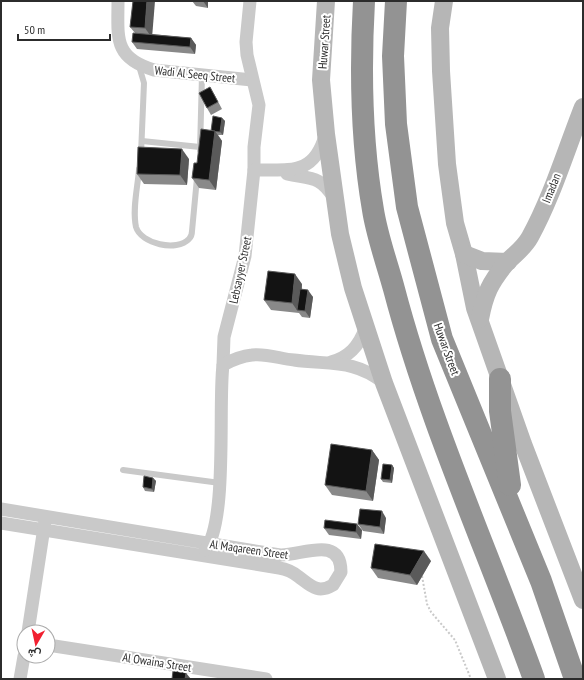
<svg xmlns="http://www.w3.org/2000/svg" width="584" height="680" viewBox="0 0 584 680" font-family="'PT Sans Narrow',Vazirmatn,sans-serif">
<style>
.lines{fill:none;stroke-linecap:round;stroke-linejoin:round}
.path{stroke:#c9c9c9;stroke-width:2;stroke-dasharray:2 2;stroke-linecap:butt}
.lane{stroke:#c9c9c9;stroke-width:6}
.street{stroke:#c9c9c9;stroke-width:13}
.secondary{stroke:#b6b6b6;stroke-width:18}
.highway{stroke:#939393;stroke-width:22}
.wall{fill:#898989}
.shaded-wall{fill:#5a5a5a}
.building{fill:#131313;stroke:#5a5a5a}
.labels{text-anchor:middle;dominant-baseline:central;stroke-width:4;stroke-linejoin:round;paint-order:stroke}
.street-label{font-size:12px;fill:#2c2c2c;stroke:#fff}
</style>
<rect width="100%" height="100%" fill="#fff"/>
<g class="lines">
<path class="path" d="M422,576L427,604L431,612L455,640L471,679"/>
<g class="lane">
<path d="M139,66L144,83L141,154"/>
<path d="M142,141L200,147"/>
<path d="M200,150L202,75"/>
<path d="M139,169C138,186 132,209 136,227C141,244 177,252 189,239C191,237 192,233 192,231L197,178"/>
<path d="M123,470L220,483"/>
</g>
<g class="street">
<path d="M118,1C118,37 113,58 154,70L252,80"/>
<path d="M250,1L246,42L247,55L259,105L254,147V170"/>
<path d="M287,174C310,179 320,175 334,198"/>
<path d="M331,362C349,357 359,346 365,329"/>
<path d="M223,365L224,337L245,256L254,170C290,169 313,176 325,136"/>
<path d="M1,509L280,555C301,556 341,534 341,572L333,585C318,594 311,586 299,577C293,572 286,569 279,568L1,523"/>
<path d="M205,550C228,523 218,404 223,365C232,360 242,356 252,355C266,353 281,359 294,360C329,365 355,359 384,383"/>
<path d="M28,632L45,521"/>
<path d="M48,645L266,679"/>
<path d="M20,679L24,656"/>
</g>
<g class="secondary">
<path d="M326,1L321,80L326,134L340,234L353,288L384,383L497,679"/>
<path d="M444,1L440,28L441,71L447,164L455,223L464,254L475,308L523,444L583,600"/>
<path d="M464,254L482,261L508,262"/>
<path d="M480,319C485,293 490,283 507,262C515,254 524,248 530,237C552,197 566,150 583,107"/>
</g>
<g class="highway">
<path d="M364,1C360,71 361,140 373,210C377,236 387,263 394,289C429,422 487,549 534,679"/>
<path d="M396,1L393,56L396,124L407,207L442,339L541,581L575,679"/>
<path d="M500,379V411L510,485"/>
</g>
</g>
<g class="wall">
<path d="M133,1L152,34L191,38L196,45L195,54L137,49L132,42L135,33L130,27Z"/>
<path d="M192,1H208V8L196,6Z"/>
<path d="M214,94L222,109L211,115L207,108Z"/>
<path d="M222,118L225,121L223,135H218L222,141L216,190L199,188L192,178L197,163L211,131Z"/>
<path d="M189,159L187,185L144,184L137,174Z"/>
<path d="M302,284V289L313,297L310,318L302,317L299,313L271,310L264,300Z"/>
<path d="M372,450L379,460L373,501L332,495L325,485Z"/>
<path d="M392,465L394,468L392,483L383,482L381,479Z"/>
<path d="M153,478L156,481L154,492L145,491L143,487Z"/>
<path d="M386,518L384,534L363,531L358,524Z"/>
<path d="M324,528L362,530L361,539L329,535Z"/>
<path d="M431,561L417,585L378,578L371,568Z"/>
</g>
<g class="shaded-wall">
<path d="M147,1H155L152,38L145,28Z"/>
<path d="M203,1H208V8Z"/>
<path d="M191,38L196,45L195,54L190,47Z"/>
<path d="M222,118L225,121L223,135L220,132Z"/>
<path d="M215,131L222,141L216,190L209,180Z"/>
<path d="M182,149L189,159L187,185L180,175Z"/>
<path d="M295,274L302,284L299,310H297L299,313L292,303Z"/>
<path d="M308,290L313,297L310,318L305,311Z"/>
<path d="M372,450L379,460L373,501L366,491Z"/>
<path d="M392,465L394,468L392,483L390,480Z"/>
<path d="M153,478L156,481L154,492L152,489Z"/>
<path d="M382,511L386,518L384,534L380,527Z"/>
<path d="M357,524L362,530L361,539L356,532Z"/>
<path d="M424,551L431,561L417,585L410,575Z"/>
<path d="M186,673L191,679H185Z"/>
</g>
<g class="building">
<path d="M133,1H147L145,28L130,27Z"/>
<path d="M133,33L191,38L190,47L132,42Z"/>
<path d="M210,87L218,102L207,108L199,93Z"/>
<path d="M213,116L222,118L220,132L211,131Z"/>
<path d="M201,129L215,131L209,180L192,178L194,163H197Z"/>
<path d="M138,147L182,149L180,175L137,174Z"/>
<path d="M268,271L295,274L292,303L264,300Z"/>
<path d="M300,289L308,290L305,311L297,310Z"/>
<path d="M331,444L372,450L366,491L325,485Z"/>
<path d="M383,464L392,465L390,480L381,479Z"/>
<path d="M144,476L153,478L152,489L143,487Z"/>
<path d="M360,509L382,511L380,527L358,524Z"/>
<path d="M325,520L357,524L356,532L324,528Z"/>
<path d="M375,544L424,551L410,575L371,568Z"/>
<path d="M173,671L186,673L185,679H172Z"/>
</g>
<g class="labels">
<g class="street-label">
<text transform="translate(324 42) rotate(-86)">Huwar Street</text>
<text transform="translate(195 74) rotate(6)">Wadi Al Seeq Street</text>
<text transform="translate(551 188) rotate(-68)">Imadan</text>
<text transform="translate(240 270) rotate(-78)">Lebsayyer Street</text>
<text transform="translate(447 349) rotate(70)">Huwar Street</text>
<text transform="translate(249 549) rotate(8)">Al Maqareen Street</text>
<text transform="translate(157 662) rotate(9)">Al Owaina Street</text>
</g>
</g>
<rect width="584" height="680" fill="none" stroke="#2c2c2c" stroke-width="4"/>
<g transform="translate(36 644) rotate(189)"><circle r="19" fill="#ffffff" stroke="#ababab"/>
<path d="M0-3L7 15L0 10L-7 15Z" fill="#f12030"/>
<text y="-6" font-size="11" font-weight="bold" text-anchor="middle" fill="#2c2c2c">ش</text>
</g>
<path d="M18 34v6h92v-6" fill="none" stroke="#2c2c2c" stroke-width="2"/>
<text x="24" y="34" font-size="12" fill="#2c2c2c" stroke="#ffffff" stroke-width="3" paint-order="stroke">50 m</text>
</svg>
